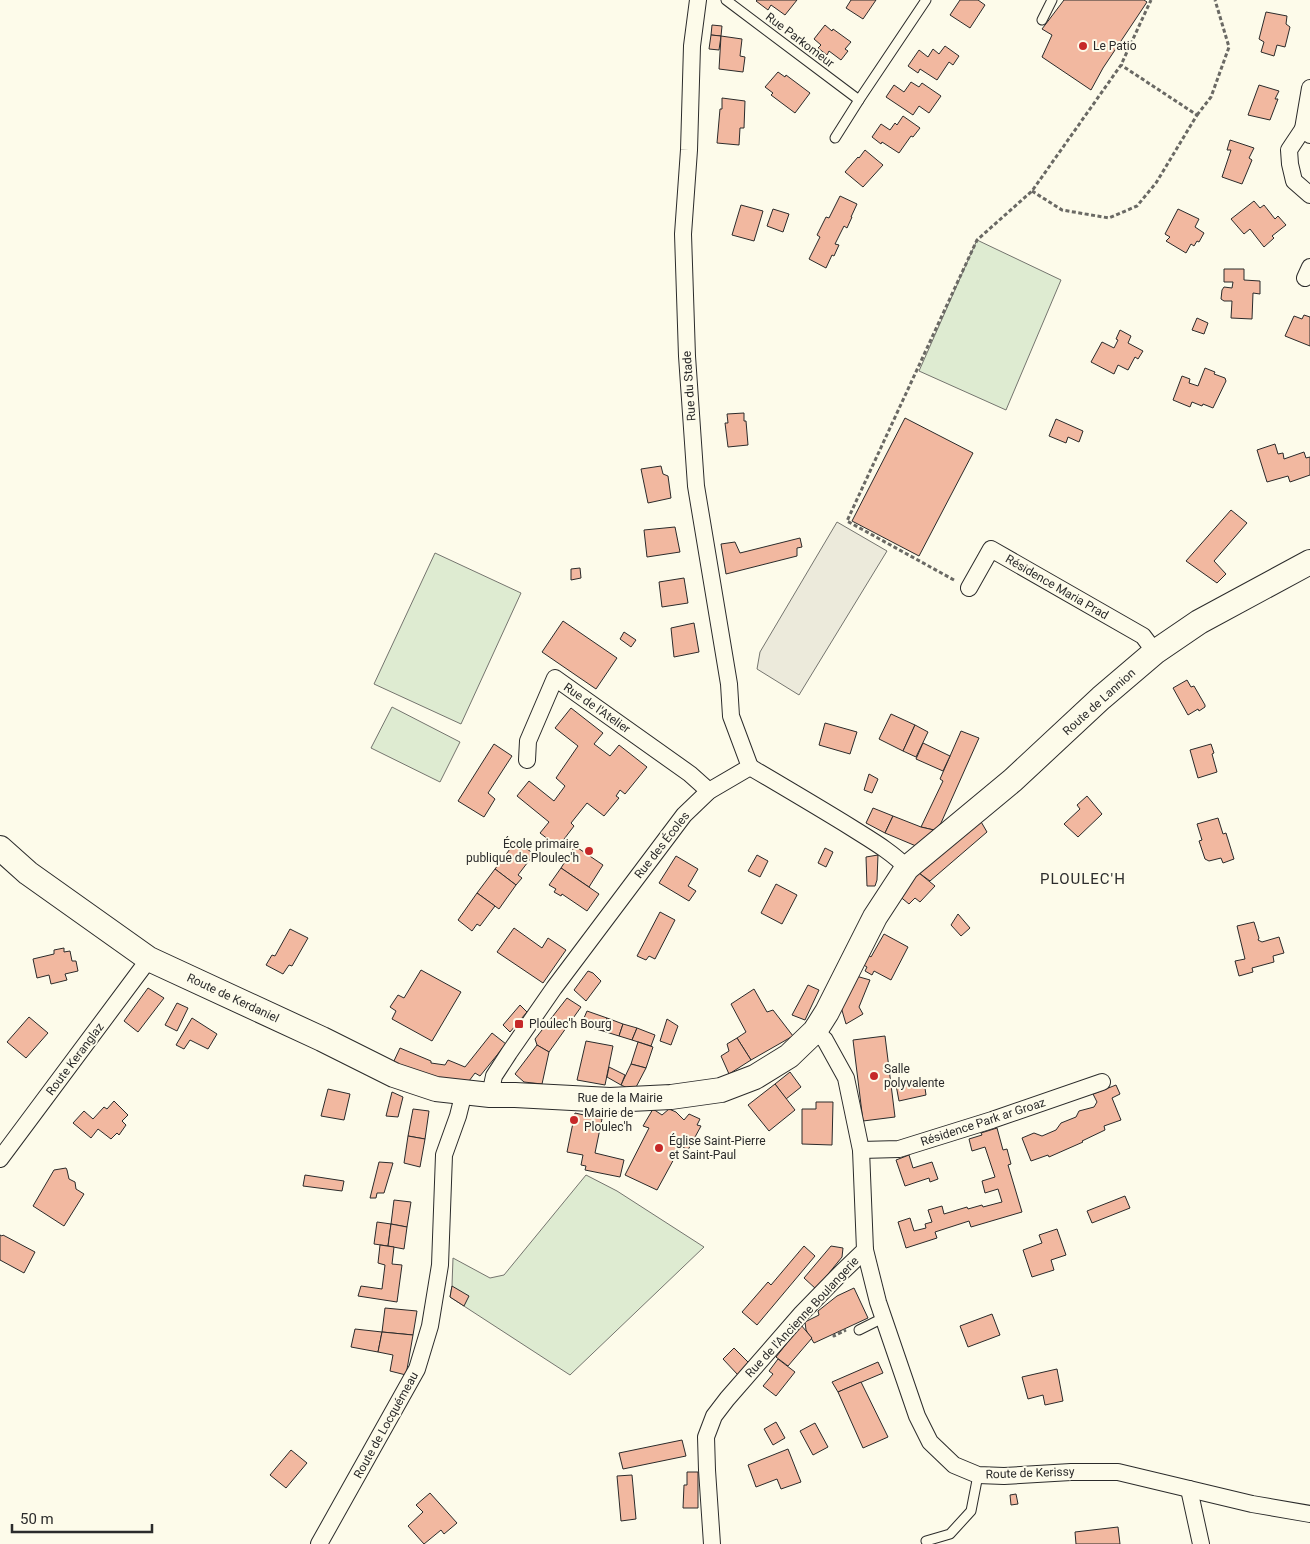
<svg xmlns="http://www.w3.org/2000/svg" width="1310" height="1544" viewBox="0 0 1310 1544" font-family="Roboto,sans-serif">
<style>
.green{fill:#deebd1;stroke:#74746e}
.parking{fill:#eceadb;stroke:#74746e}
.building{fill:#f2b8a0;stroke:#2b2b2b}
.lines{fill:none;stroke-linecap:round;stroke-linejoin:round}
.lane-casing{stroke:#2b2b2b;stroke-width:11}
.street-casing{stroke:#2b2b2b;stroke-width:18}
.secondary-casing{stroke:#2b2b2b;stroke-width:26}
.path{stroke:#6a6964;stroke-width:3;stroke-dasharray:4 2.5;stroke-linecap:butt}
.lane{stroke:#fdfbea;stroke-width:9}
.street{stroke:#fdfbea;stroke-width:16}
.secondary{stroke:#fdfbea;stroke-width:24}
.poi-dot{fill:#c62828;stroke:#fdfbea;stroke-width:2}
.labels{text-anchor:middle;dominant-baseline:central;stroke-width:4;stroke-linejoin:round;paint-order:stroke}
.street-label{font-size:12px;fill:#2b2b2b;stroke:#fdfbea}
.poi-label{font-size:12px;fill:#2b2b2b;stroke:#fdfbea;text-anchor:start}
.quarter-label{font-size:15px;letter-spacing:1px;fill:#2b2b2b;stroke:#fdfbea}
</style>
<rect width="100%" height="100%" fill="#fdfbea"/>
<g class="green">
<path d="M977,240L1061,280L1006,410L919,371Z"/>
<path d="M435,553L521,593L461,724L374,684Z"/>
<path d="M392,707L460,742L440,782L371,748Z"/>
<path d="M586,1175L617,1191L704,1247L570,1375L450,1297L452,1286L453,1258L490,1278L504,1275Z"/>
</g>
<path class="parking" d="M837,522L887,551L799,695L757,669L760,652Z"/>
<g class="building">
<path d="M757,0H797L785,15L771,5L768,10L756,1Z"/>
<path d="M851,0H876L863,19L846,8Z"/>
<path d="M960,0H978L985,5L970,28L950,15Z"/>
<path d="M1064,0H1144L1147,2L1103,68L1091,90L1042,57L1052,35L1042,29Z"/>
<path d="M1266,12L1287,16L1286,24L1290,27L1285,47L1277,45L1274,56L1261,52L1264,42L1259,39Z"/>
<path d="M712,25L722,26L721,36L711,35Z"/>
<path d="M825,25L832,31L833,29L851,42L845,49L848,51L841,60L829,51L827,55L818,48L821,45L814,39Z"/>
<path d="M711,35L721,36L719,50L709,49Z"/>
<path d="M721,36L742,39L740,56L745,57L743,72L719,69Z"/>
<path d="M945,46L959,56L953,65L949,62L937,80L920,69L918,73L908,66L919,50L928,57L933,49L939,54Z"/>
<path d="M778,72L785,77L786,75L810,93L795,113L771,95L773,93L765,87Z"/>
<path d="M911,82L919,87L922,83L941,96L929,113L919,106L913,115L886,97L894,85L904,92Z"/>
<path d="M1259,85L1279,91L1275,99H1278L1270,120L1248,115Z"/>
<path d="M722,98L745,101L744,128H740L739,145L717,143L720,109H722Z"/>
<path d="M903,116L920,128L913,137L911,136L899,153L882,142L881,144L872,137L881,124L890,130L895,123L897,125Z"/>
<path d="M1230,140L1254,148L1249,158L1252,160L1242,184L1222,177L1231,150H1227Z"/>
<path d="M865,150L883,165L863,187L845,172L858,157L859,158Z"/>
<path d="M840,196L857,204L851,217H852L847,228L844,226L835,244L839,245L834,256L832,255L826,268L809,259L820,237L817,235L826,217L829,218Z"/>
<path d="M1254,201L1260,208L1264,205L1275,219L1278,216L1286,225L1272,236L1274,238L1264,247L1250,229L1244,234L1231,219Z"/>
<path d="M741,205L763,211L754,241L732,235Z"/>
<path d="M773,209L789,214L783,232L767,226Z"/>
<path d="M1178,209L1199,219L1195,227L1204,233L1199,242L1197,241L1194,246L1191,244L1186,253L1166,241L1170,237L1165,234Z"/>
<path d="M1224,269H1244V280L1260,281V294L1253,293L1252,319L1231,318L1232,301H1224L1221,299L1222,290L1224,287L1232,288L1233,282H1224Z"/>
<path d="M1304,315L1310,317V346L1285,336L1294,316L1302,319Z"/>
<path d="M1197,318L1208,323L1204,334L1192,330Z"/>
<path d="M1120,330L1131,336L1128,343L1143,351L1138,359L1135,357L1128,370L1118,365L1114,374L1091,362L1102,342L1114,348L1118,340L1116,339Z"/>
<path d="M1205,368L1215,372L1214,374L1225,378L1226,381L1213,408L1203,404L1202,406L1192,402L1190,407L1173,400L1182,376L1190,379L1189,383L1198,386Z"/>
<path d="M744,413V421H746L748,445L728,447L725,423H728L727,414Z"/>
<path d="M905,418L973,453L919,556L852,521Z"/>
<path d="M1056,419L1083,431L1079,442L1068,437L1066,443L1049,436Z"/>
<path d="M1275,444L1278,454L1283,453L1284,459L1304,452L1306,458L1310,457V475L1290,482L1288,476L1267,482L1257,450Z"/>
<path d="M661,466L663,474L668,476L671,498L648,503L641,469Z"/>
<path d="M1231,510L1247,523L1214,561L1226,574L1217,583L1186,561Z"/>
<path d="M675,527L680,552L647,557L644,530Z"/>
<path d="M800,538L802,547L797,548V556L726,574L721,544L735,542L740,553Z"/>
<path d="M580,568L581,578L571,580V569Z"/>
<path d="M684,578L688,603L662,607L659,582Z"/>
<path d="M563,621L617,658L596,689L542,652Z"/>
<path d="M694,623L699,652L674,657L671,628Z"/>
<path d="M624,632L636,640L631,647L620,639Z"/>
<path d="M1187,680L1191,687L1194,686L1205,705V707L1199,711L1198,709L1188,715L1173,688Z"/>
<path d="M571,708L603,733L594,744L610,756L619,745L647,767L625,794L620,790L616,796L619,798L604,816L587,803L571,823L574,826L558,847L540,833L549,822L517,796L529,781L554,801L565,786L556,778L578,746L555,728Z"/>
<path d="M891,714L915,725L903,751L879,739Z"/>
<path d="M825,723L857,732L850,754L819,745Z"/>
<path d="M915,725L928,732L916,757L903,751Z"/>
<path d="M961,731L979,738L941,823L934,830L921,827L943,781L940,779Z"/>
<path d="M923,743L950,756L943,771L916,759Z"/>
<path d="M494,744L512,756L488,793L495,799L484,817L458,801Z"/>
<path d="M1211,744L1214,753L1212,754L1217,772L1198,778L1190,750Z"/>
<path d="M869,774L878,779L872,793L864,790Z"/>
<path d="M1087,796L1102,814L1078,837L1064,824L1080,809L1077,805Z"/>
<path d="M873,808L893,816L885,833L866,823Z"/>
<path d="M893,816L921,827L934,830L916,846L885,833Z"/>
<path d="M1218,818L1223,834L1226,833L1234,859L1223,863L1221,858L1209,861L1205,859L1199,841L1202,840L1197,824Z"/>
<path d="M980,820L987,832L930,881L919,873Z"/>
<path d="M516,841L534,854L518,875L522,878L516,885L495,869Z"/>
<path d="M575,846L603,865L589,887L561,868Z"/>
<path d="M825,848L833,852L826,867L818,863Z"/>
<path d="M757,855L768,861L760,877L748,871Z"/>
<path d="M878,855L877,880L875,886H867L866,857Z"/>
<path d="M676,856L698,869L688,886L696,891L689,901L659,883Z"/>
<path d="M561,868L599,894L587,911L562,894L561,896L554,892L556,889L549,885Z"/>
<path d="M495,869L516,885L499,909L477,893Z"/>
<path d="M919,873L935,886L920,902L915,898L909,904L898,895Z"/>
<path d="M776,884L797,895L782,924L761,913Z"/>
<path d="M477,893L495,906L480,926L477,924L472,931L458,920Z"/>
<path d="M660,912L675,920L655,959L649,956L646,960L637,956Z"/>
<path d="M958,914L970,928L961,936L951,925Z"/>
<path d="M1254,922L1259,938L1258,940L1262,942L1279,937L1284,953L1273,956L1274,962L1252,968L1253,972L1239,976L1235,961L1245,959L1237,926Z"/>
<path d="M514,928L542,948L548,938L566,950L543,983L497,952Z"/>
<path d="M290,929L308,938L292,966L289,965L283,974L266,965L272,955L275,956Z"/>
<path d="M884,934L908,947L891,980L874,971L872,975L865,971L867,967L862,964L867,954L871,957Z"/>
<path d="M64,948V952L70,951L72,961H76L78,971L65,974L67,980L51,984L49,975L37,978L33,959L54,954V950Z"/>
<path d="M421,970L461,992L432,1041L392,1019L396,1011L390,1007L398,995L404,998Z"/>
<path d="M588,971L593,973L601,981L586,1001L574,990Z"/>
<path d="M856,976L870,980L859,1007L863,1014L846,1024L841,1007Z"/>
<path d="M808,985L819,990L805,1020L792,1015Z"/>
<path d="M148,988L164,998L138,1032L124,1021Z"/>
<path d="M754,989L767,1012L773,1010L793,1036L751,1060L737,1038L746,1032L731,1004Z"/>
<path d="M567,998L581,1007L549,1052L537,1045L535,1039Z"/>
<path d="M177,1003L188,1008L177,1031L165,1025Z"/>
<path d="M520,1005L527,1012L510,1032L503,1025Z"/>
<path d="M587,1011L607,1018L603,1031L581,1025Z"/>
<path d="M29,1017L48,1033L26,1058L7,1042Z"/>
<path d="M192,1018L217,1034L208,1049L190,1040L184,1049L176,1045Z"/>
<path d="M607,1018L623,1024L619,1036L603,1031Z"/>
<path d="M667,1019L678,1026L671,1045L660,1041Z"/>
<path d="M623,1024L637,1028L632,1040L619,1036Z"/>
<path d="M637,1028L655,1035L651,1046L632,1040Z"/>
<path d="M492,1033L506,1044L480,1076L475,1073L466,1085L428,1078L393,1063L400,1048L431,1061V1063L445,1065L448,1060L465,1067Z"/>
<path d="M885,1036L895,1117L863,1121L853,1040Z"/>
<path d="M737,1038L751,1060L729,1074L721,1056L729,1051L727,1044Z"/>
<path d="M586,1041L613,1046L605,1085L577,1080Z"/>
<path d="M638,1042L653,1047L646,1068L631,1064Z"/>
<path d="M537,1045L549,1052L542,1084L524,1082L515,1074Z"/>
<path d="M631,1064L646,1068L634,1091L621,1085Z"/>
<path d="M609,1067L625,1075L621,1085L607,1077Z"/>
<path d="M790,1072L801,1087L786,1099L775,1084Z"/>
<path d="M924,1081L926,1095L899,1101L896,1085Z"/>
<path d="M775,1084L795,1110L769,1131L748,1105Z"/>
<path d="M1116,1085L1120,1094L1112,1098L1121,1120L1104,1126L1105,1130L1082,1141L1083,1142L1049,1157L1048,1155L1031,1161L1022,1138L1034,1133L1042,1136L1056,1130L1061,1123L1076,1117L1079,1111L1094,1107L1097,1102L1093,1094Z"/>
<path d="M328,1089L350,1094L344,1120L321,1116Z"/>
<path d="M392,1092L403,1097L398,1117L386,1116Z"/>
<path d="M114,1101L128,1115L122,1121L126,1125L119,1135L117,1133L111,1139L98,1129L91,1138L73,1123L84,1111L93,1119L104,1107L107,1109Z"/>
<path d="M816,1102H833L832,1145L802,1144V1109H816Z"/>
<path d="M413,1109L429,1111L425,1139L408,1136Z"/>
<path d="M653,1109L662,1115L669,1109L676,1112L684,1120L689,1114L700,1119L697,1125L701,1126L688,1150L681,1146L657,1190L625,1175L649,1128L643,1126Z"/>
<path d="M575,1113L602,1119L595,1153L624,1160L620,1177L585,1170L586,1166L581,1165L583,1155L567,1152Z"/>
<path d="M997,1128L1003,1150L1007,1149L1011,1164L1008,1165L1022,1212L971,1227L969,1221L935,1232L937,1238L906,1248L898,1222L910,1218L914,1231L926,1228L925,1224L932,1222L928,1210L942,1206L944,1214L967,1207L968,1209L982,1205L983,1207L1002,1202L998,1189L985,1193L982,1181L995,1177L985,1147L972,1151L969,1139L982,1135L981,1133Z"/>
<path d="M408,1136L425,1139L420,1167L404,1163Z"/>
<path d="M909,1155L913,1168L932,1162L938,1179L930,1182L929,1178L905,1186L896,1160Z"/>
<path d="M379,1162L393,1163L384,1193H377L376,1198H370Z"/>
<path d="M66,1168L67,1170L69,1179L75,1182L76,1189L84,1194L64,1226L33,1206L54,1170Z"/>
<path d="M305,1175L344,1181L342,1191L303,1186Z"/>
<path d="M1125,1196L1130,1208L1092,1223L1087,1211Z"/>
<path d="M394,1200L411,1202L407,1227L391,1224Z"/>
<path d="M377,1222L391,1224L388,1246L374,1244Z"/>
<path d="M391,1224L407,1227L404,1249L388,1246Z"/>
<path d="M1057,1229L1066,1255L1051,1260L1054,1270L1032,1277L1023,1250L1042,1243L1039,1235Z"/>
<path d="M0,1235L2,1236L3,1235L35,1252L24,1273L0,1260Z"/>
<path d="M380,1245L394,1247L392,1264L402,1265L397,1302L358,1296L361,1286L382,1289L385,1265L378,1263Z"/>
<path d="M804,1246L815,1256L757,1325L742,1312L768,1282L771,1285Z"/>
<path d="M831,1246L843,1248L842,1257L816,1289L804,1278Z"/>
<path d="M452,1286L469,1296L464,1306L450,1297Z"/>
<path d="M854,1288L868,1318L814,1343L806,1330L805,1322L819,1315L818,1311L837,1296Z"/>
<path d="M385,1308L417,1311L413,1335L382,1332Z"/>
<path d="M992,1314L1000,1335L968,1347L960,1326Z"/>
<path d="M801,1325L812,1338L788,1366L776,1357Z"/>
<path d="M355,1329L382,1332L378,1352L351,1347Z"/>
<path d="M382,1332L413,1335L406,1375L390,1371L393,1355L378,1352Z"/>
<path d="M734,1348L750,1364L738,1375L723,1359Z"/>
<path d="M778,1359L795,1372L776,1396L763,1386L773,1374L769,1371Z"/>
<path d="M878,1362L883,1373L838,1392L832,1382Z"/>
<path d="M1057,1369L1063,1401L1045,1405L1043,1395L1028,1399L1022,1377Z"/>
<path d="M861,1382L888,1437L863,1448L838,1392Z"/>
<path d="M776,1422L785,1438L773,1445L764,1429Z"/>
<path d="M815,1423L828,1447L813,1455L800,1431Z"/>
<path d="M682,1440L686,1456L623,1469L619,1453Z"/>
<path d="M788,1449L801,1482L781,1489L777,1479L756,1487L748,1465Z"/>
<path d="M291,1450L307,1463L286,1488L270,1475Z"/>
<path d="M687,1472H698V1508H683L684,1485H687Z"/>
<path d="M632,1475L636,1519L621,1521L617,1476Z"/>
<path d="M430,1493L457,1523L444,1534L441,1530L424,1544L408,1526L423,1512L416,1505Z"/>
<path d="M1016,1494L1018,1504L1011,1505L1010,1495Z"/>
<path d="M1118,1527L1120,1544H1076L1075,1532Z"/>
</g>
<g class="lines">
<g class="lane-casing">
<g id="lane">
<path d="M726,0L859,100L926,0"/>
<path d="M1042,20L1052,0"/>
<path d="M835,138L859,100"/>
<path d="M859,1330L883,1318"/>
<path d="M926,1541L950,1534L971,1511L978,1475"/>
</g>
</g>
<g class="street-casing">
<g id="street">
<path d="M698,0L692,46L689,150L683,234L687,356L696,486L729,684L731,716L750,767"/>
<path d="M1303,129L1310,88"/>
<path d="M1310,135L1303,129L1289,150L1290,164L1294,181L1310,195"/>
<path d="M1305,278L1310,267"/>
<path d="M969,588L991,549L1143,636L1155,652"/>
<path d="M527,760L528,741L555,678L690,774L709,791"/>
<path d="M750,767C784,787 818,807 852,828C871,840 892,852 907,868"/>
<path d="M490,1095L494,1076L509,1053L554,988L684,815L709,791L750,767"/>
<path d="M861,1150L899,1149L992,1120L1102,1082"/>
<path d="M0,1159L149,959"/>
<path d="M865,1250L878,1302L917,1416L930,1442L954,1465L978,1475L1004,1476L1071,1472H1118L1252,1504L1310,1514"/>
<path d="M1189,1489L1201,1544"/>
<path d="M319,1544L417,1369L430,1326L440,1265L444,1155L458,1116L464,1092"/>
<path d="M712,1544L707,1470L706,1437L714,1416L727,1399L802,1313L842,1272L865,1250L861,1150L846,1078L825,1040L815,1031"/>
</g>
</g>
<g class="secondary-casing">
<path id="secondary" d="M0,848L28,873L149,959L322,1039L394,1075L436,1089L490,1095H515L610,1100L671,1097L721,1090L755,1077L789,1056L815,1031L827,1012L875,917L907,868L1013,780L1101,698L1155,652L1199,622L1310,562"/>
</g>
<g class="path">
<path d="M1197,115L1211,97L1229,47L1215,0"/>
<path d="M1032,191L1062,210L1109,218L1137,206L1156,183L1197,115L1121,65"/>
<path d="M954,580L847,521L977,240L1032,191L1121,65L1151,0"/>
<path d="M834,1334V1336L846,1330"/>
</g>
<use href="#lane" class="lane"/>
<use href="#street" class="street"/>
<use href="#secondary" class="secondary"/>
</g>
<g class="poi-dot">
<circle cx="1083" cy="46" r="5"/>
<circle cx="589" cy="851" r="5"/>
<rect x="514" y="1019" width="10" height="10" rx="2.5"/>
<circle cx="874" cy="1076" r="5"/>
<circle cx="574" cy="1120" r="5"/>
<circle cx="659" cy="1148" r="5"/>
</g>
<g class="labels">
<g class="street-label">
<text transform="translate(800 40) rotate(37)">Rue Parkomeur</text>
<text transform="translate(689 386) rotate(-94)">Rue du Stade</text>
<text transform="translate(1057 587) rotate(30)">Résidence Maria Prad</text>
<text transform="translate(1099 702) rotate(-42)">Route de Lannion</text>
<text transform="translate(597 708) rotate(35)">Rue de l'Atelier</text>
<text transform="translate(662 845) rotate(-52)">Rue des Écoles</text>
<text transform="translate(233 998) rotate(25)">Route de Kerdaniel</text>
<text transform="translate(75 1059) rotate(-53)">Route Keranglaz</text>
<text x="620" y="1098">Rue de la Mairie</text>
<text transform="translate(983 1122) rotate(-18)">Résidence Park ar Groaz</text>
<text transform="translate(802 1317) rotate(-47)">Rue de l'Ancienne Boulangerie</text>
<text transform="translate(386 1425) rotate(-61)">Route de Locquémeau</text>
<text transform="translate(1030 1473) rotate(-2)">Route de Kerissy</text>
</g>
<g class="poi-label">
<text x="1093" y="46">Le Patio</text>
<text x="579" y="844" text-anchor="end">École primaire<tspan x="579" dy="14">publique de Ploulec'h</tspan></text>
<text x="529" y="1024">Ploulec'h Bourg</text>
<text x="884" y="1069">Salle<tspan x="884" dy="14">polyvalente</tspan></text>
<text x="584" y="1113">Mairie de<tspan x="584" dy="14">Ploulec'h</tspan></text>
<text x="669" y="1141">Église Saint-Pierre<tspan x="669" dy="14">et Saint-Paul</tspan></text>
</g>
<g class="quarter-label">
<text x="1083" y="879">PLOULEC'H</text>
</g>
</g>
<path d="M12 1524v8h140v-8" fill="none" stroke="#2b2b2b" stroke-width="2.5"/>
<text x="20" y="1524" font-size="15" fill="#2b2b2b" stroke="#fdfbea" stroke-width="4" paint-order="stroke">50 m</text>
</svg>
